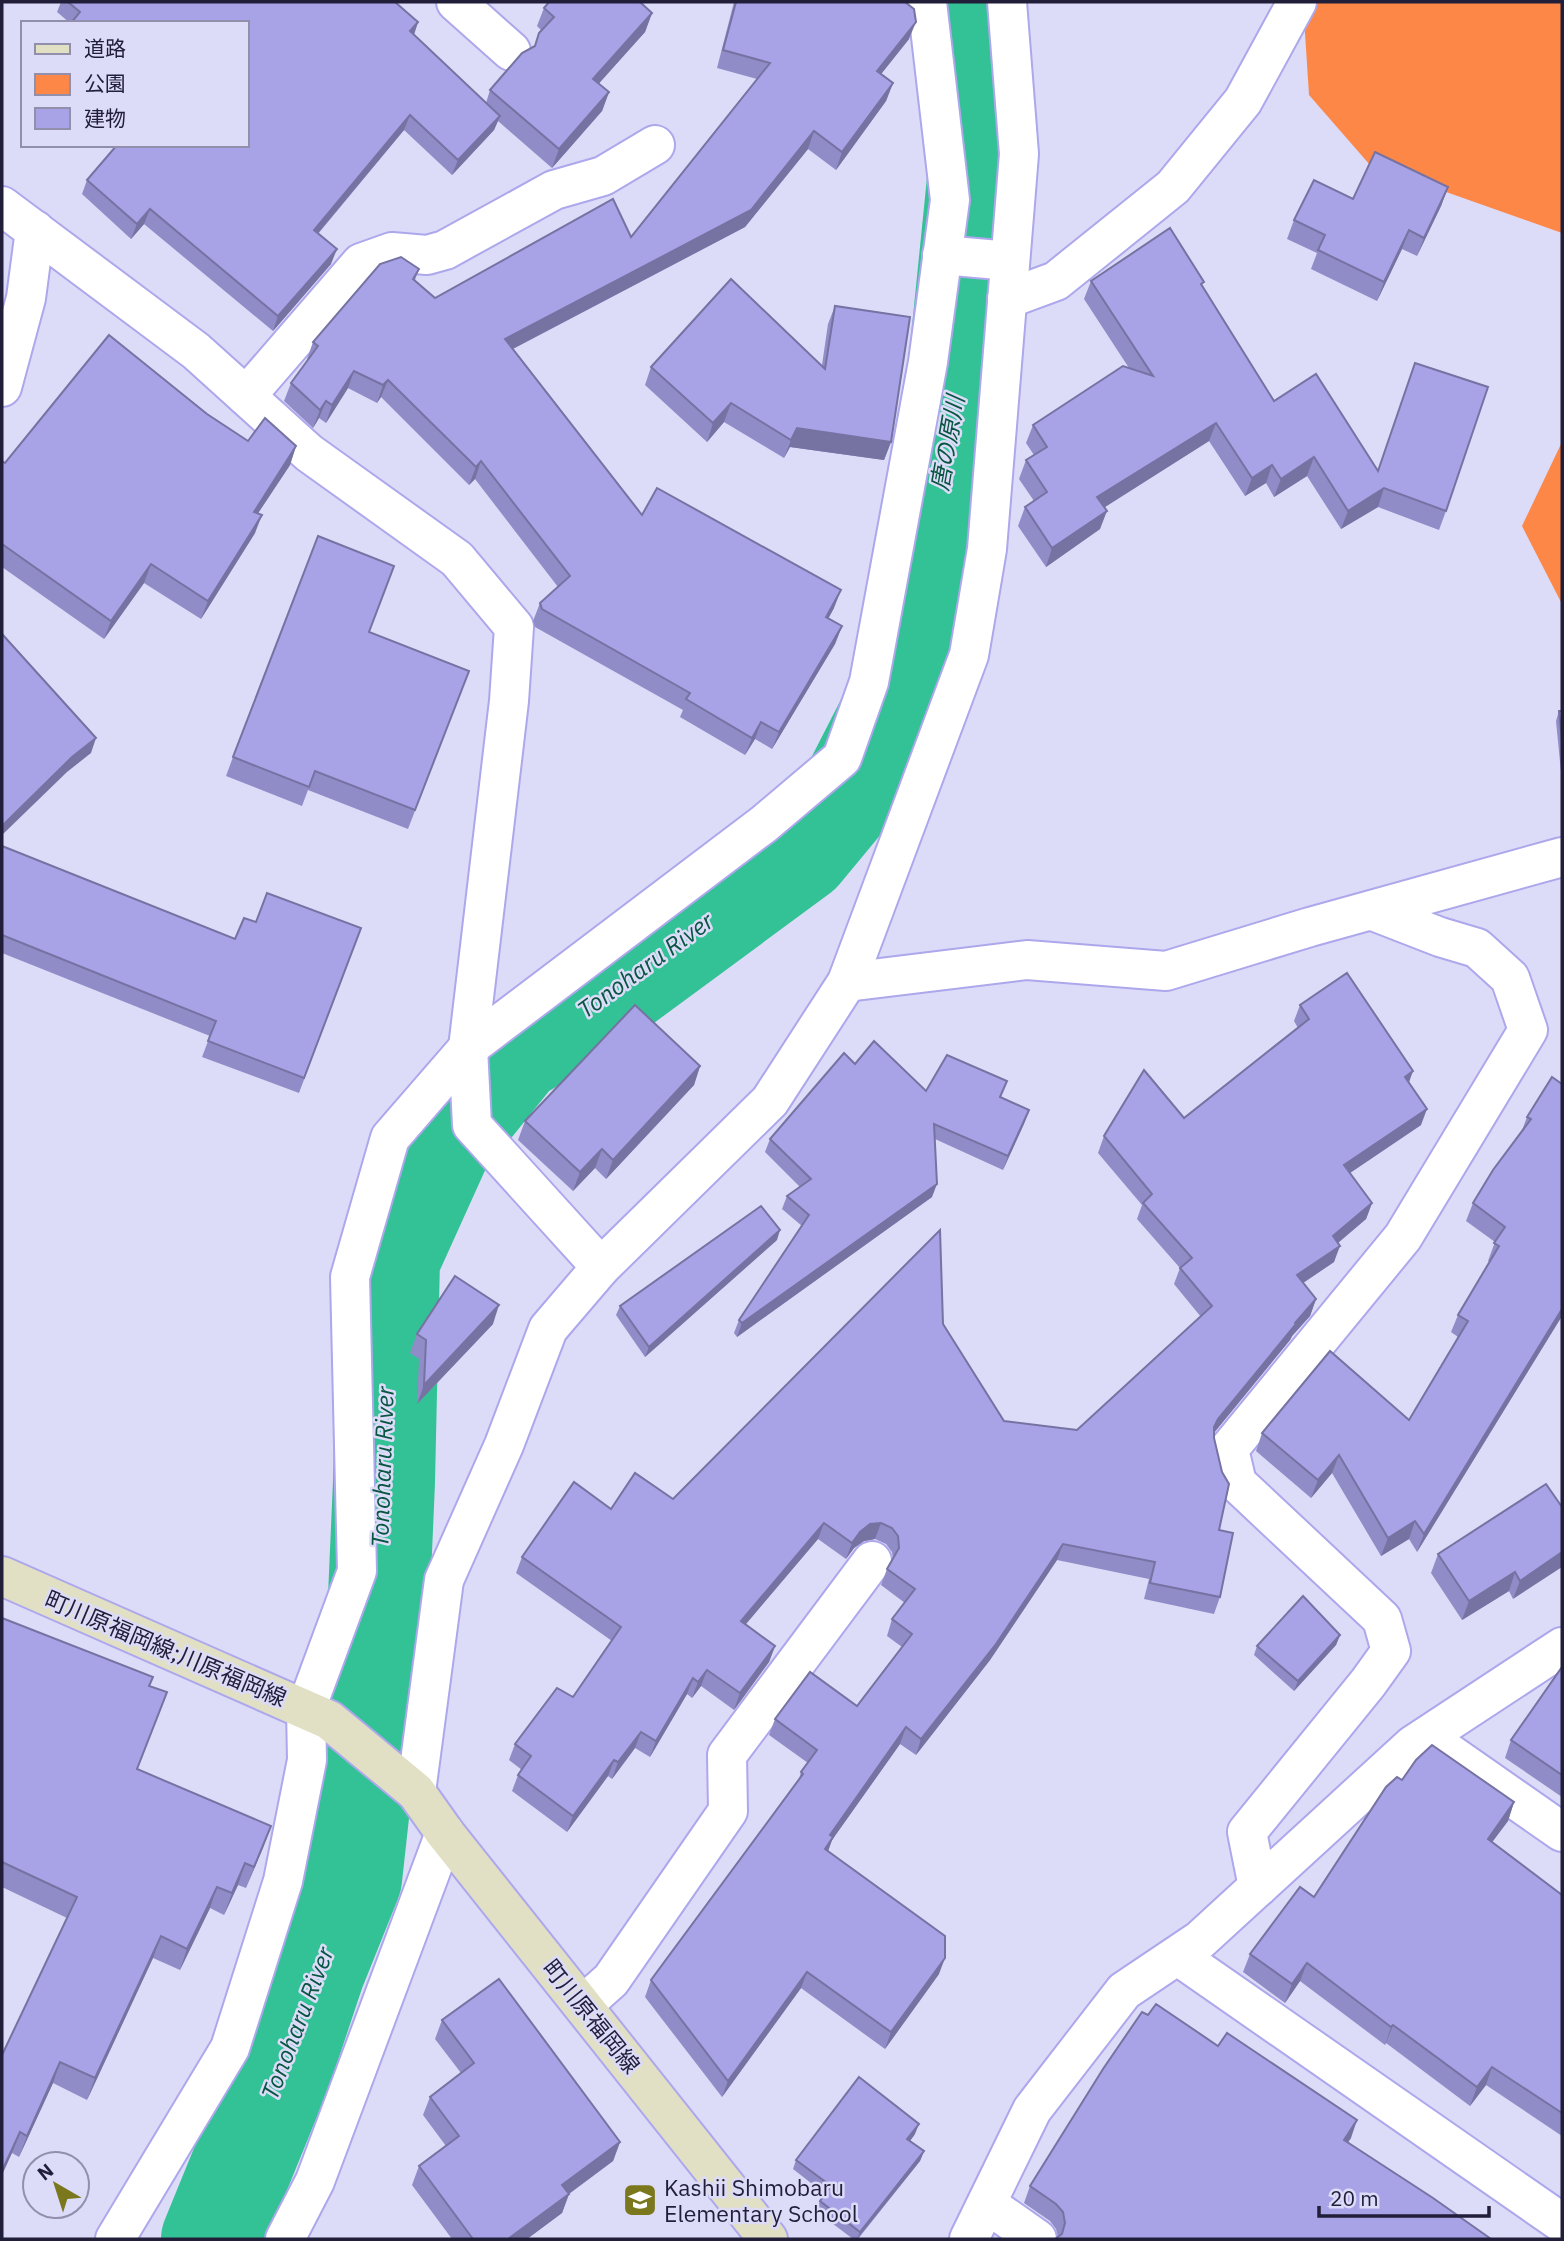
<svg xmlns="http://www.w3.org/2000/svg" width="1564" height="2241" viewBox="0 0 1564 2241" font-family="'IBM Plex Sans','Noto Sans JP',sans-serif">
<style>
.green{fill:#fd8747}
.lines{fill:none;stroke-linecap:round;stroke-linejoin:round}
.river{stroke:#33c196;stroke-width:102}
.minor-casing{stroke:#ada7ec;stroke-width:42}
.secondary-casing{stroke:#ada7ec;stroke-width:42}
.minor{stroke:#fff;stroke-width:38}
.secondary{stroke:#e1e0c5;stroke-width:38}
.wall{fill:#908cc7}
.shaded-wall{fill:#7672a2}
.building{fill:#a8a3e7;stroke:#7672a2;stroke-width:2}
.labels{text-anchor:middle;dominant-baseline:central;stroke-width:5;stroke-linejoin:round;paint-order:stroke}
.street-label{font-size:23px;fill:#211e39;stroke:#dcdbf8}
.poi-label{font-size:23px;fill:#211e39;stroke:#dcdbf8;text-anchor:start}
.water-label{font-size:24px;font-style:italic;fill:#085640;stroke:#dcdbf8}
</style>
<rect width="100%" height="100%" fill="#dcdbf8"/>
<g class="green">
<path d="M1303,2H1562V233L1370,165L1309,95Z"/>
<path d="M1562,442V604L1522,526Z"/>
</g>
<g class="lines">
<path class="river" d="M212,2239L281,2070L314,1971L351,1879L377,1643L384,1482L389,1259L441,1144L515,1052L587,1009L800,852L853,788L898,700L938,492L958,378L979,170L963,2"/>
<g class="minor-casing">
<g id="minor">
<path d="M456,2L511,51"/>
<path d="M2,206L196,351L309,453L457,559L514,627L509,701L468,1048L472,1125L601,1267"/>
<path d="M942,255L1010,261"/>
<path d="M1007,299L1056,281L1173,187L1243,101L1297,2"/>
<path d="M2,387L26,298L35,230"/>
<path d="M246,396L361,263L392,252L427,255L445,250L554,190L603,176L655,145"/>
<path d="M847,982L1027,960L1166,971L1310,927L1562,857"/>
<path d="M1426,1737L1562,1832"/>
<path d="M416,1792L444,1580L504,1445L548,1329L601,1267L770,1101L847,982L969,655L987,549L1019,154L1007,2"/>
<path d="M1258,1887L1247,1832L1368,1683L1391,1651L1382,1619L1237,1483L1229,1449L1403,1237L1528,1030L1510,978L1477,948L1440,937L1373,911"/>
<path d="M1178,1956L1562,2223"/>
<path d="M583,2005L611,1980L728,1811L727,1755L872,1561"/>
<path d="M987,2204L1037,2239"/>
<path d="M115,2239L230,2048L283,1881L307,1760L306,1709L357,1571L350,1277L390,1138L468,1048L764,824L842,758L869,682L928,362L950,200L927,2"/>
<path d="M285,2239L315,2181L445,1833"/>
<path d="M969,2239L1032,2110L1124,1991L1200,1940L1413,1745L1562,1647"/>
</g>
</g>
<g class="secondary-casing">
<path id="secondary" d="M2,1576L329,1720L416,1792L445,1833L768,2239"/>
</g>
<use href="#minor" class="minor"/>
<use href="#secondary" class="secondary"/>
</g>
<g class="wall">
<path d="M61,2H395L418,22L414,35L486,103L490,90L535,46L542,31L537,26L544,8L652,13L645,32L598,84L609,92L602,111L552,168L498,121L494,130L452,175L404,130L318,234L331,264L273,331L144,224L131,239L82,194L87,180L247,23H70L57,12Z"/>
<path d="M734,2H905L909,39L881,74L893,83L886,101L836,170L808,149L745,227L513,349L642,515L834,608L828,619L842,626L835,644L772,749L755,739L745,755L680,717L683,710L535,627L533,621L540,603L558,587L475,479L469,485L381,397L377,403L348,388L326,423L319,418L313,428L284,401L291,383L308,360L307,359L313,342L419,269L415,280L435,298L631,237L757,79L717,68Z"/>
<path d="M1448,187L1441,206L1417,256L1402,249L1377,301L1311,269L1317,253L1287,239L1294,220L1353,199Z"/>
<path d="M1091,281L1202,287L1274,401L1377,470L1446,511L1439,530L1378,507L1341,529L1307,476L1274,497L1266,483L1245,496L1209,441L1104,507L1100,529L1046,567L1018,526L1025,507L1034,501L1019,479L1026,460L1034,455L1026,443L1033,425L1129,368L1084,299Z"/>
<path d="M835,306L891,442L884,460L790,447L784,458L724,422L707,442L645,385L651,367L822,365L828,324Z"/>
<path d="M207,414L248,441L296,446L290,465L258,513L255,533L201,619L144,583L104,639L2,567V461L5,463Z"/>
<path d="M369,632L469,671L408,829L308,790L302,806L226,776L233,757Z"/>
<path d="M1559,711H1562V782L1556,721Z"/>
<path d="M2,846L235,939L256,922L361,928L299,1093L202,1057L210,1036L2,953Z"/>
<path d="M1300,1005L1409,1082L1421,1125L1350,1173L1372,1203L1366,1219L1338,1243L1334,1262L1303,1283L1316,1299L1310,1316L1292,1336L1290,1340L1214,1433L1219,1530L1220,1597L1214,1614L1144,1599L1149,1579L1057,1560L990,1660L916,1755L900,1744L832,1840L828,1851L939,1974L885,2049L801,1988L722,2097L645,1997L651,1980L799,1779L801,1772L808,1763L769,1735L775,1719L857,1706L902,1647L887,1636L892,1619L905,1603L881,1585L887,1569L893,1559L892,1552L886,1544L875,1539L864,1541L854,1548L846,1559L818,1539L745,1625L775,1646L769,1662L734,1710L701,1686L692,1698L687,1694L650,1757L635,1748L612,1779L608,1776L567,1832L512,1791L518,1775L522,1770L509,1760L515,1744L573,1697L612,1641L516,1573L522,1557L611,1509L673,1499L943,1324L1004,1421L1077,1430L1201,1317L1174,1284L1180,1268L1137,1219L1142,1205L1098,1153L1104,1136L1184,1118L1298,1028L1294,1021Z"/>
<path d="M855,1064L926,1091L1000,1098L1029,1110L1003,1170L935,1139L932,1197L737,1337L734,1333L739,1320L802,1226L782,1209L787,1196L800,1187L765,1152L770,1139Z"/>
<path d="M700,1066L694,1085L606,1179L595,1168L573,1191L518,1140L525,1121Z"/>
<path d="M1552,1077L1562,1316L1417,1552L1409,1539L1381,1556L1332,1473L1311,1498L1256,1451L1262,1433L1409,1420L1458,1337L1451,1332L1458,1315L1490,1262L1488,1261L1495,1242L1466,1221L1473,1203L1521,1133L1527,1117Z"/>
<path d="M777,1240L645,1357L616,1315L620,1306Z"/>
<path d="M493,1324L417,1404L419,1359L410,1353L417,1334Z"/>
<path d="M1562,1507L1513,1599L1509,1591L1462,1620L1431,1573L1438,1554Z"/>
<path d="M2,1618L149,1686L159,1714L137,1769L271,1826L246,1888L238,1885L224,1915L210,1908L180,1970L153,1958L87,2100L53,2083L19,2157L12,2153L67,1918L2,1887Z"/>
<path d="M1340,1635L1336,1645L1294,1691L1254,1655L1257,1646Z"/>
<path d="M1562,1667V1797L1505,1758L1511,1740Z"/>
<path d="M1402,1780L1514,1802L1508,1821L1492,1842L1562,1895V2136L1486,2085L1470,2106L1386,2043L1385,2045L1300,1981L1285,2003L1243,1972L1250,1954L1314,1897Z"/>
<path d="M442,2020L620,2142L613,2161L569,2194L562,2213L527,2239H452L412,2185L419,2166L446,2146L423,2115L430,2097L461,2073L435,2039Z"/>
<path d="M915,2134L910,2141L924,2151L920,2161L858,2239H853L816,2211L820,2201L825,2194L793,2169L796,2160Z"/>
<path d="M1351,2138L1348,2142L1058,2237L1056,2229L1050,2221L1024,2203L1030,2186Z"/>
</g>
<g class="shaded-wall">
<path d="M652,13L645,32L586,98L593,79Z"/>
<path d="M418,22L413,37L410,31Z"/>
<path d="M916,22L909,39L870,88L877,71Z"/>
<path d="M893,83L886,101L836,170L842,152Z"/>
<path d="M609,92L602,111L552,168L559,149Z"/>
<path d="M410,115L404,130L308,245L314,230Z"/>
<path d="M500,116L494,130L452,175L458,160Z"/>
<path d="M814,131L808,149L745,227L499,356L505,339Z"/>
<path d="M1448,187L1441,206L1417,256L1424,238Z"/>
<path d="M150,209L144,224L131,239L137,224Z"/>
<path d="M1409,230L1402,249L1377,301L1384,282Z"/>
<path d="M337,249L331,264L273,331L278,316Z"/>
<path d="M354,371L348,388L326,423L332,405Z"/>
<path d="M388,380L381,397L377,403L383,385Z"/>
<path d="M326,401L319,418L313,428L320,410Z"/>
<path d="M731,403L724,422L707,442L713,423Z"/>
<path d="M1216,423L1209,441L1091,516L1097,497Z"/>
<path d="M797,428L891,442L884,460L790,447L784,458L791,440Z"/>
<path d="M296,446L290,465L247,530L254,512Z"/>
<path d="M1314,457L1307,476L1274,497L1281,479Z"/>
<path d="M481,461L475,479L469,485L476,467Z"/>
<path d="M1272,465L1266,483L1245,496L1252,478Z"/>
<path d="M1384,488L1378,507L1341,529L1348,511Z"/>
<path d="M1107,511L1100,529L1046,567L1052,548Z"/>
<path d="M262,515L255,533L201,619L208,601Z"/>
<path d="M151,564L144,583L104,639L111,621Z"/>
<path d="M841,590L834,608L819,635L826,617Z"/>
<path d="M842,626L835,644L772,749L779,732Z"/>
<path d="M761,722L755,739L745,755L752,738Z"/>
<path d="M96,738L91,753L67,772L2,835V826L72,757Z"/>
<path d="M700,1066L694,1085L606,1179L613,1160Z"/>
<path d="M1413,1071L1407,1088L1405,1077Z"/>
<path d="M1427,1109L1421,1125L1338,1181L1344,1165Z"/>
<path d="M1029,1110L1024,1124L1003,1170L1008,1156Z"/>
<path d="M602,1149L595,1168L573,1191L580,1172Z"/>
<path d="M937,1184L932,1197L737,1337L742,1323Z"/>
<path d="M1372,1203L1366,1219L1327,1252L1333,1236Z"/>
<path d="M780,1230L777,1240L645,1357L649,1347Z"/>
<path d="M1340,1246L1334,1262L1291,1291L1297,1275Z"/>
<path d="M1316,1299L1310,1316L1292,1336L1290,1340L1212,1435L1214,1427L1218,1419L1295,1323Z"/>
<path d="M499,1305L493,1324L417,1404L424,1385Z"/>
<path d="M1562,1309V1316L1417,1552L1424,1534Z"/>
<path d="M1339,1455L1332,1473L1311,1498L1318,1480Z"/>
<path d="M1415,1521L1409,1539L1381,1556L1388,1538Z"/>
<path d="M824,1523L818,1539L735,1637L741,1621Z"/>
<path d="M881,1523L875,1539L864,1541L854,1548L846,1559L852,1543L860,1532L870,1524Z"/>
<path d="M1063,1544L1057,1560L990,1660L916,1755L921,1739Z"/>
<path d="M1562,1552V1567L1513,1599L1520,1581Z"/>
<path d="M1515,1572L1509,1591L1462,1620L1469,1601Z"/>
<path d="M1340,1635L1336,1645L1294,1691L1298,1681Z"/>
<path d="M775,1646L769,1662L734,1710L740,1693Z"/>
<path d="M707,1670L701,1686L692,1698L698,1682Z"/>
<path d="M693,1678L687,1694L650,1757L656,1741Z"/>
<path d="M906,1727L900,1744L832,1840L827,1854L819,1865L830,1835Z"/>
<path d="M641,1732L635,1748L612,1779L618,1762Z"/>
<path d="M614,1760L608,1776L567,1832L573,1816Z"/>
<path d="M1514,1802L1508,1821L1481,1857L1488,1839Z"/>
<path d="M271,1826L263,1848L246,1888L254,1867Z"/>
<path d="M245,1863L238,1885L224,1915L232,1893Z"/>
<path d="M217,1887L210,1908L180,1970L187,1949Z"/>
<path d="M161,1936L153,1958L87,2100L95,2078Z"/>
<path d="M945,1958L939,1974L885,2049L891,2032Z"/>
<path d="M1307,1963L1300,1981L1285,2003L1292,1984Z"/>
<path d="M807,1972L801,1988L722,2097L728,2081Z"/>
<path d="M1393,2025L1386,2043L1385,2045L1391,2027Z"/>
<path d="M60,2062L53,2083L19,2157L27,2136Z"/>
<path d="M1492,2067L1486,2085L1470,2106L1477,2087Z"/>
<path d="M1357,2120L1351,2138L1338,2157L1344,2140Z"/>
<path d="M919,2124L915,2134L904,2149L907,2139Z"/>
<path d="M20,2132L12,2153L2,2175V2171Z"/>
<path d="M620,2142L613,2161L555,2204L562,2185Z"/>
<path d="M924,2151L920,2161L857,2239L860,2232Z"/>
<path d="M569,2194L562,2213L527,2239H508Z"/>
</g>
<g class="building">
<path d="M68,2H395L418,22L410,31L500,116L458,160L410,115L314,230L337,249L278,316L150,209L137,224L87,180L117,145H247V23H71L80,12Z"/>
<path d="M549,2H640L652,13L593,79L609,92L559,149L490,90L522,53L535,46L539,33L554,17L544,8Z"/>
<path d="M736,2H905L914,9L916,22L877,71L893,83L842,152L814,131L751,210L505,339L642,515L657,488L841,590L826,617L842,626L779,732L761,722L752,738L686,699L690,693L542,609L540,603L570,576L481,461L476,467L388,380L383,385L354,371L332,405L326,401L320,410L291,383L318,346L313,342L380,264L401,257L419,269L413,279L435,298L613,199L631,237L770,63L723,50Z"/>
<path d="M1375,152L1448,187L1424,238L1409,230L1384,282L1318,250L1325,235L1294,220L1314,180L1353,199Z"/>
<path d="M1170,228L1204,282L1201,284L1274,401L1316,374L1378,471L1415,363L1488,387L1446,511L1384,488L1348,511L1314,457L1281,479L1272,465L1252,478L1216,423L1097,497L1107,511L1052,548L1025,507L1047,492L1026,460L1047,447L1033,425L1123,366L1153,376L1091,281Z"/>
<path d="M731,279L825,369L835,306L910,317L891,442L797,428L791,440L731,403L713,423L651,367Z"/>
<path d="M109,335L207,414L248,441L265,418L296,446L254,512L262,515L208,601L151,564L111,621L2,544V461L5,463Z"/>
<path d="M318,536L394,566L369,632L469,671L415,810L315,771L309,787L233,757Z"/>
<path d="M2,634L96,738L72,757L2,826Z"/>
<path d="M1559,711H1562V740Z"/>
<path d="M2,846L235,939L244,918L256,922L267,893L361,928L304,1078L208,1041L216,1021L2,935Z"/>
<path d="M1347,973L1413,1071L1405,1077L1427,1109L1344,1165L1372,1203L1333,1236L1340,1246L1297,1275L1316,1299L1295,1323L1296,1324L1218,1419L1214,1427V1438L1222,1472L1229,1484L1219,1530L1233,1533L1220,1597L1150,1583L1155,1562L1063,1544L996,1644L921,1739L906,1727L830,1835L833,1837L825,1849L945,1936V1958L891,2032L807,1972L728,2081L651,1980L803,1774L801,1772L817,1750L775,1719L810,1672L857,1706L912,1634L892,1619L915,1589L887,1569L899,1548L898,1536L892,1528L881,1523L870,1524L860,1532L852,1543L824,1523L741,1621L775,1646L740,1693L707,1670L698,1682L693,1678L656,1741L641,1732L618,1762L614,1760L573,1816L518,1775L531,1756L515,1744L557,1688L573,1697L621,1627L522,1557L574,1482L611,1509L635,1473L673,1499L940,1230L943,1324L1004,1421L1077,1430L1212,1306L1180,1268L1192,1258L1143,1203L1152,1194L1104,1136L1144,1070L1184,1118L1309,1019L1300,1005Z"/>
<path d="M635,1005L700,1066L613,1160L602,1149L580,1172L525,1121Z"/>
<path d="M874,1041L926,1091L947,1055L1007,1081L1000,1097L1029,1110L1008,1156L934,1124L937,1184L742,1323L739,1320L809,1215L787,1196L811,1179L770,1139L844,1053L855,1064Z"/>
<path d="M1552,1077L1562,1084V1309L1424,1534L1415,1521L1388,1538L1339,1455L1318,1480L1262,1433L1330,1351L1409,1420L1468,1321L1458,1315L1499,1246L1494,1243L1505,1227L1473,1203L1493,1170L1531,1119L1527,1117Z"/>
<path d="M761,1206L780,1230L649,1347L620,1306Z"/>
<path d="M455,1276L499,1305L424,1385L426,1340L417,1334Z"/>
<path d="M1546,1484L1562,1507V1552L1520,1581L1515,1572L1469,1601L1438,1554Z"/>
<path d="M1303,1596L1340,1635L1298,1681L1257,1646Z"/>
<path d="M2,1618L153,1677L149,1686L167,1692L137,1769L271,1826L254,1867L245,1863L232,1893L217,1887L187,1949L161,1936L95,2078L60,2062L27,2136L20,2132L2,2171V2055L77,1897L2,1862Z"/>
<path d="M1562,1667V1775L1511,1740Z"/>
<path d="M1432,1745L1514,1802L1488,1839L1562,1895V2113L1492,2067L1477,2087L1393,2025L1391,2027L1307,1963L1292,1984L1250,1954L1300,1887L1314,1897L1386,1787L1397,1777L1402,1780L1416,1760Z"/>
<path d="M499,1979L620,2142L562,2185L569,2194L508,2239H473L419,2166L459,2136L430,2097L474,2063L442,2020Z"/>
<path d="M1156,2004L1218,2046L1227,2033L1357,2120L1344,2140L1433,2198L1491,2239H1055L1062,2234L1065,2223L1063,2212L1056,2204L1030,2186L1103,2069L1142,2012L1148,2015Z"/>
<path d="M859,2077L919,2124L907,2139L924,2151L860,2232L820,2201L831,2186L796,2160Z"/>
</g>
<defs>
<g id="school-square" transform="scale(1.75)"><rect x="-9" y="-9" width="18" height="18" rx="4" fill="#7a771d" stroke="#dcdbf8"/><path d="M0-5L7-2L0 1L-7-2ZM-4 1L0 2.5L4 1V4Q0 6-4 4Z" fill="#fff"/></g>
</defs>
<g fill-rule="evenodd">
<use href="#school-square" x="640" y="2200"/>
</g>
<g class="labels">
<g class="street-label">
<text transform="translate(166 1648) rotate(23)">町川原福岡線;川原福岡線</text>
<text transform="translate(592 2016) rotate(51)">町川原福岡線</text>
</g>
<g class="poi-label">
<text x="664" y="2187">Kashii Shimobaru<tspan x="664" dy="26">Elementary School</tspan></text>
</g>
<g class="water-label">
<text transform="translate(947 443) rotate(-80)">唐の原川</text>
<text transform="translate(645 965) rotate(-36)">Tonoharu River</text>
<text transform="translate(382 1467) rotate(-88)">Tonoharu River</text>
<text transform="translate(297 2023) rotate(-69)">Tonoharu River</text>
</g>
</g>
<rect width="1564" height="2241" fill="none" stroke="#211e39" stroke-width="7"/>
<rect x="21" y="21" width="228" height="126" fill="#dcdbf8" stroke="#918fac" stroke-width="2"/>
<rect x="35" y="44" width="35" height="10" fill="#e1e0c5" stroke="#918fac" stroke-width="2"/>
<text x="84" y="56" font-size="21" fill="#211e39">道路</text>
<rect x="35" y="74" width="35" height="21" fill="#fd8747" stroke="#918fac" stroke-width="2"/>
<text x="84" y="91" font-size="21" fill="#211e39">公園</text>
<rect x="35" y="108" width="35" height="21" fill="#a8a3e7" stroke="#918fac" stroke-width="2"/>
<text x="84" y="126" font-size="21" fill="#211e39">建物</text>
<g transform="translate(56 2185) rotate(321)"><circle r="33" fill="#dcdbf8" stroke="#918fac" stroke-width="2"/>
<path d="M0-5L12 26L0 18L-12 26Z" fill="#7a771d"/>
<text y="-10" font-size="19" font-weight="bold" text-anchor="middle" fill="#211e39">N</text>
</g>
<path d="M1319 2206v10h170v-10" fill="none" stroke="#211e39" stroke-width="3.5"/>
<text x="1330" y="2206" font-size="21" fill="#211e39" stroke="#dcdbf8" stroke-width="5" paint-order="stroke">20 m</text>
</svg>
